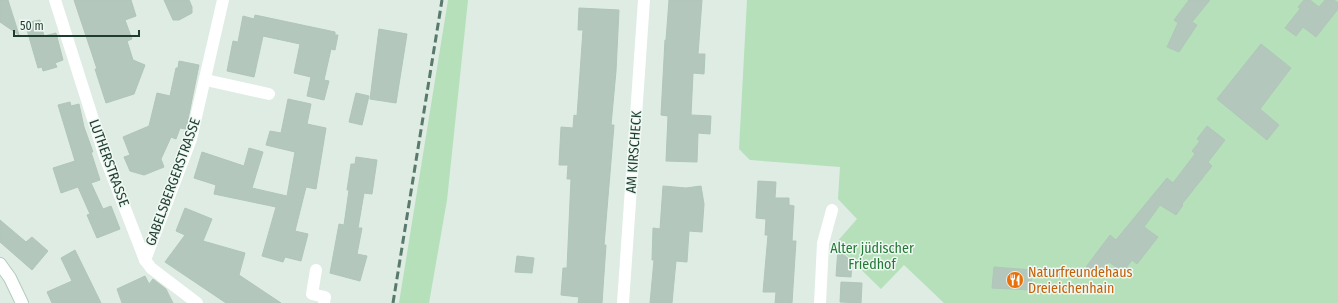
<svg xmlns="http://www.w3.org/2000/svg" width="1338" height="303" viewBox="0 0 1338 303" font-family="'Fira Sans Condensed',sans-serif">
<style>
.green{fill:#b5e0b9}
.building{fill:#b4c7bc;stroke:#b0c6b9}
.lines{fill:none;stroke-linecap:round;stroke-linejoin:round}
.secondary-casing{stroke:#b1cdbe;stroke-width:14}
.street{stroke:#fff;stroke-width:12}
.secondary{stroke:#fff;stroke-width:12}
.rail{stroke:#58796b;stroke-width:3;stroke-dasharray:8 4;stroke-linecap:butt}
.labels{text-anchor:middle;dominant-baseline:central;stroke-width:3;stroke-linejoin:round;paint-order:stroke}
.street-label{font-size:14px;fill:#1e3d30;stroke:#eff8f2}
.park-label{font-size:14px;fill:#247937;stroke:#eff8f2}
.food-label{font-size:14px;fill:#c56008;stroke:#eff8f2;text-anchor:start}
</style>
<rect width="100%" height="100%" fill="#deece4"/>
<g class="green">
<path d="M448,0H468L447,200L429,303H399Z"/>
<path d="M747,0H1338V303H944L904,265L881,289L835,244L857,219L838,199L840,167L750,160L739,149Z"/>
</g>
<g class="building">
<path d="M0,0H8L19,35L0,22Z"/>
<path d="M74,0H131L136,16L125,20L132,39L127,41L133,60L145,65L134,94L106,103L95,69H97Z"/>
<path d="M164,0H189L192,7V13L179,20H173Z"/>
<path d="M669,0H702L698,54H705L704,74L693,73L691,115L711,116L710,134L698,133L697,162L666,161L668,116L661,115L665,40H666Z"/>
<path d="M1189,0H1210L1192,22L1197,25L1179,52L1167,47L1178,23L1174,20Z"/>
<path d="M1304,0H1310L1319,7L1325,0H1334L1338,3V9L1316,37L1303,27L1296,36L1285,28L1300,9L1298,7Z"/>
<path d="M579,8L619,10L616,71L611,125H614L604,245H606L602,303H578L579,297L561,295L563,268H567L571,179H567L568,165H559L561,127L573,128L574,115L577,116L583,30H578Z"/>
<path d="M255,15L335,32V35H338L335,50L331,49L324,80L329,81L324,100L307,96L311,77L294,73L300,44L263,36L254,77L227,71L233,41L238,42L243,16L254,19Z"/>
<path d="M40,20L44,36L56,33L63,60L55,63L57,67L43,71L42,67L38,68L25,23Z"/>
<path d="M379,29L407,34L396,103L370,99Z"/>
<path d="M1261,44L1291,68L1260,109L1279,125L1267,140L1217,99Z"/>
<path d="M179,61L199,65L186,129L180,128L176,139L171,137L161,159L164,167L144,175L130,171L124,157L130,155L123,137L149,126L157,93L170,96L176,68H178Z"/>
<path d="M356,93L369,96L362,125L349,122Z"/>
<path d="M288,99L311,104L307,124L326,128L316,189L306,187L295,231L308,234L301,261L285,257L283,262L262,256L276,207L214,194L216,185L194,178L202,152L244,166L249,148L263,152L252,188L287,196L295,152L266,145L270,131L281,133Z"/>
<path d="M70,102L71,106L79,104L84,127L93,152H91L100,180L91,183L103,209L111,206L120,229L97,238L87,215L90,214L78,187L61,193L53,168L75,161L58,105Z"/>
<path d="M1207,126L1225,140L1208,162L1212,166L1182,204L1183,205L1176,215L1160,205L1144,227L1158,237L1137,264L1132,260L1123,272L1109,262L1098,277L1086,267L1110,235L1116,240L1167,178L1173,183L1195,154L1192,151L1200,141L1197,139Z"/>
<path d="M356,157L377,160L372,194L364,193L358,228H362L357,254L367,256L360,281L330,273L339,224L344,225L349,190H347L351,164H355Z"/>
<path d="M758,181L776,182L775,198H789V205L794,206L792,241H796L792,303H775L776,292H763L768,235H765L766,219L756,218Z"/>
<path d="M663,186L686,188L701,186L704,204L702,232L689,231L687,262L676,261L672,303H650L654,260H652L653,228L660,229Z"/>
<path d="M185,208L212,219L203,241L245,253L239,275L281,303H226L165,262L185,235L176,231Z"/>
<path d="M0,220L26,242L32,237L48,251L32,270L0,242Z"/>
<path d="M838,249L852,262L851,277L836,276Z"/>
<path d="M75,250L101,303H52L47,292L72,281L61,258Z"/>
<path d="M517,256L534,258L532,273L515,272Z"/>
<path d="M994,267L1032,270L1031,290L992,288Z"/>
<path d="M145,276L149,284L153,279L166,289L173,303H122L117,289Z"/>
<path d="M841,282L862,283L861,303L840,302Z"/>
</g>
<g class="lines">
<g class="secondary-casing">
<path id="secondary" d="M0,264L10,278L22,303"/>
</g>
<g class="street">
<path d="M55,0L105,157L145,260L151,268L197,303"/>
<path d="M206,80L269,94"/>
<path d="M145,260L191,139L223,0"/>
<path d="M316,270L312,294L325,297L324,303"/>
<path d="M623,303L644,0"/>
<path d="M820,303L823,243L832,210"/>
</g>
<use href="#secondary" class="secondary"/>
<path class="rail" d="M393,303L442,0"/>
</g>
<defs>
<g id="restaurant-disc" transform="scale(0.9)"><circle r="9.5" fill="#e8710a" stroke="#eff8f2"/><path d="M-5-6h1v4h1v-4h1v4h1v-4h1v5L-1.5 .5V6h-2V.5L-5-1ZM5-6V6H3V1.5H1.5Q1.5-4 5-6Z" fill="#fff"/></g>
</defs>
<g fill-rule="evenodd">
<use href="#restaurant-disc" x="1015" y="280"/>
</g>
<g class="labels">
<g class="street-label">
<text transform="translate(634 152) rotate(-86)">AM KIRSCHECK</text>
<text transform="translate(109 163) rotate(70)">LUTHERSTRASSE</text>
<text transform="translate(173 182) rotate(-70)">GABELSBERGERSTRASSE</text>
</g>
<g class="park-label">
<text x="872" y="248">Alter jüdischer<tspan x="872" dy="16">Friedhof</tspan></text>
</g>
<g class="food-label">
<text x="1028" y="272">Naturfreundehaus<tspan x="1028" dy="16">Dreieichenhain</tspan></text>
</g>
</g>
<path d="M14 30v6h125v-6" fill="none" stroke="#1e3d30" stroke-width="2"/>
<text x="20" y="30" font-size="12" fill="#1e3d30" stroke="#eff8f2" stroke-width="3" paint-order="stroke">50 m</text>
</svg>
